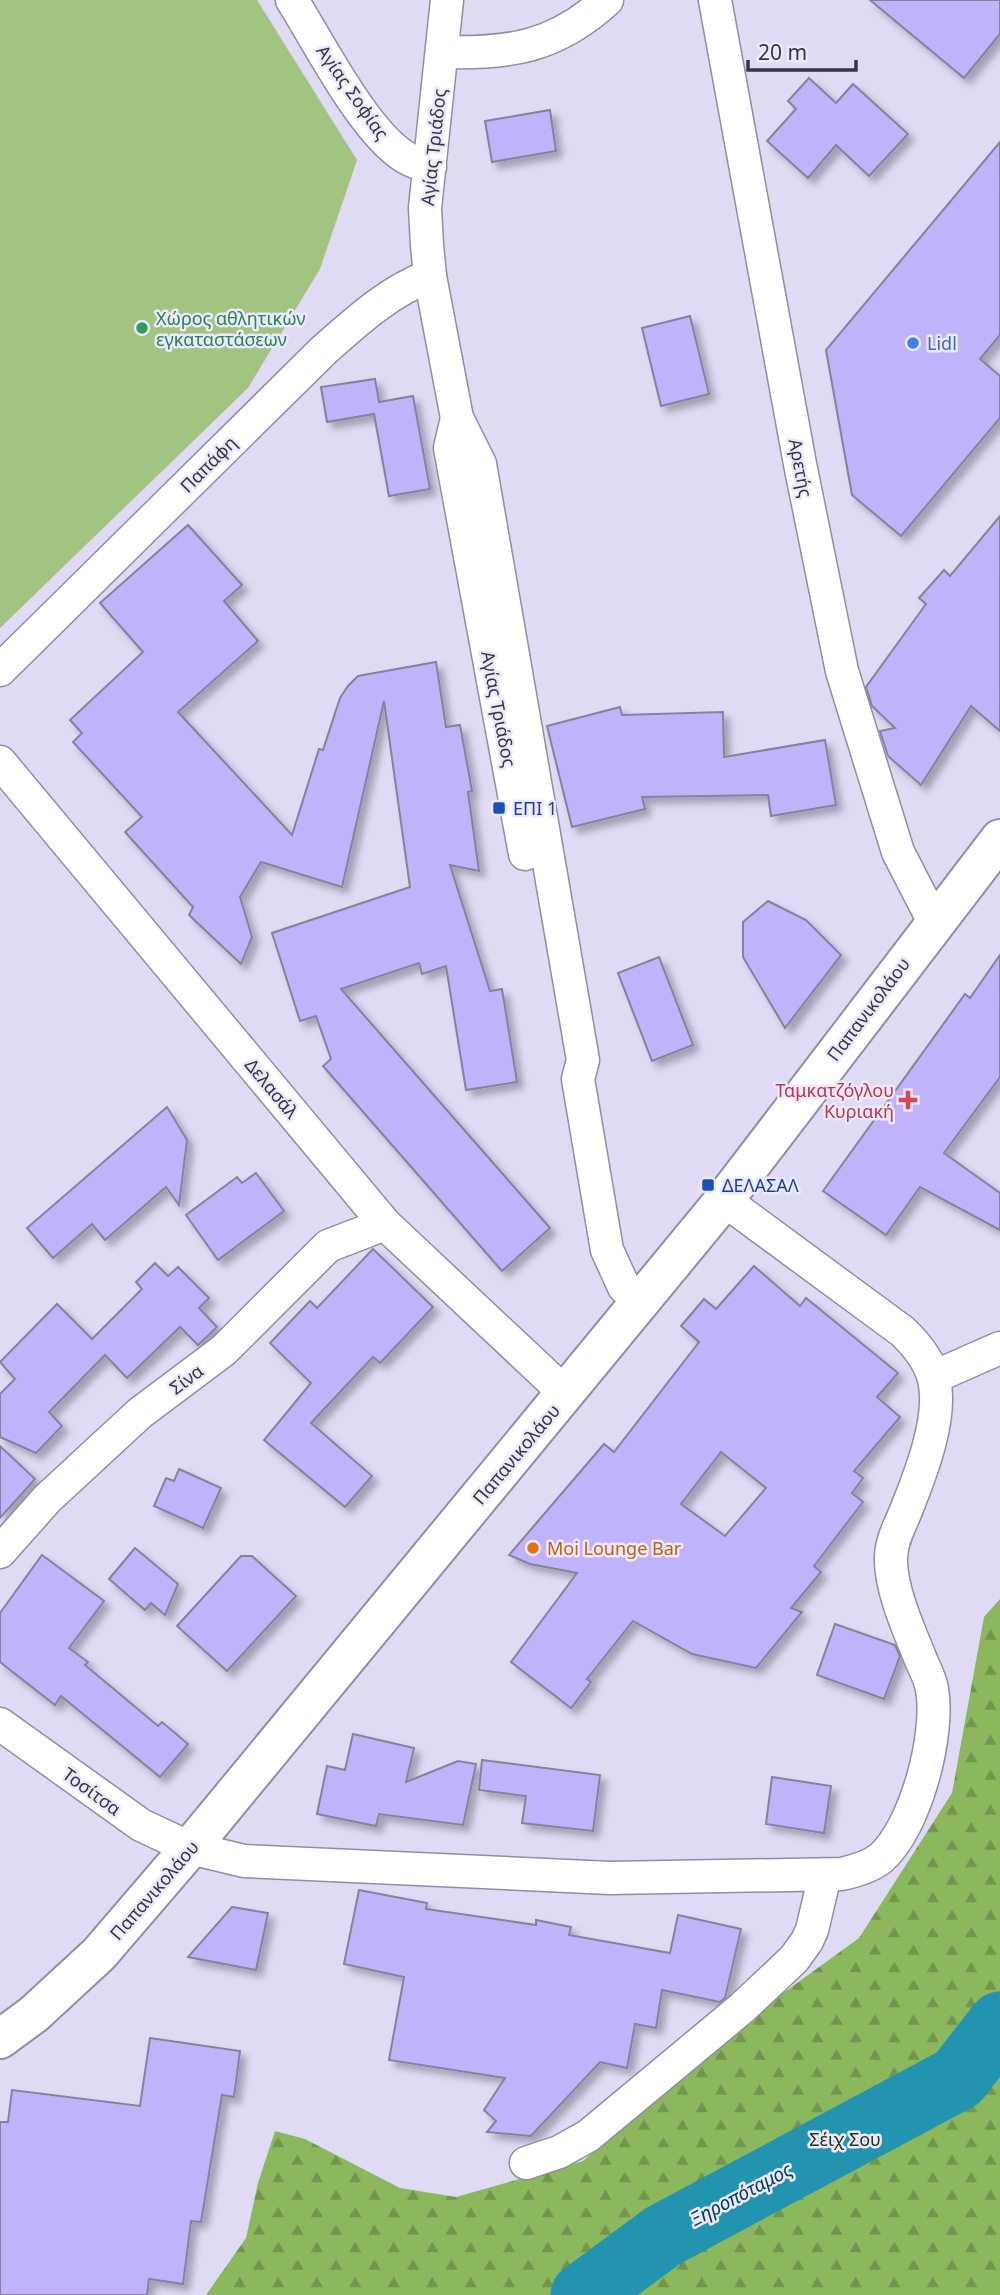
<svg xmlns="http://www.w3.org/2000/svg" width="1000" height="2295" viewBox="0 0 1000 2295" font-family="'Noto Sans',sans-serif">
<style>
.forest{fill:url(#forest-firs)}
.park{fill:#a1c480}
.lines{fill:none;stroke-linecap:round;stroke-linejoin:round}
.river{stroke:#2394b0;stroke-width:65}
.building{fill:#c1b2fc;stroke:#86829a;stroke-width:2;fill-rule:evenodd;filter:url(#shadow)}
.street-casing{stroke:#918da5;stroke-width:35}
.secondary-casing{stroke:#918da5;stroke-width:42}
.street{stroke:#fff;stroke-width:32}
.secondary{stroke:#fff;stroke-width:38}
.leisure-dot{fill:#2e9e5b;stroke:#ece8fe;stroke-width:2.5}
.shop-dot{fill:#3f7fe0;stroke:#ece8fe;stroke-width:2.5}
.transit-dot{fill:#1a4fb4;stroke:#ece8fe;stroke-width:2.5}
.health-dot{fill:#e0444e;stroke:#ece8fe;stroke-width:2.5}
.food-dot{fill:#e8710a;stroke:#ece8fe;stroke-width:2.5}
.labels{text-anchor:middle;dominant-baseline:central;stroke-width:5;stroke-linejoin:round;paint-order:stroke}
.street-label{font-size:18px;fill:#383640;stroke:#ece8fe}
.leisure-label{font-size:18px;fill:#27864d;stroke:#ece8fe;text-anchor:start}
.shop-label{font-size:18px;fill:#366cbe;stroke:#ece8fe;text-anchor:start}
.transit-label{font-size:18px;fill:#164399;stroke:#ece8fe;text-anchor:start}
.health-label{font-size:18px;fill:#be3a42;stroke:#ece8fe;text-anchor:end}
.food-label{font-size:18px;fill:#c56008;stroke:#ece8fe;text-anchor:start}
.park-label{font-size:18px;fill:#243610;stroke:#ece8fe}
.water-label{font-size:19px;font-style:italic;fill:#00404f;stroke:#ece8fe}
</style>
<defs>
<pattern id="forest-firs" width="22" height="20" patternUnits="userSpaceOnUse" patternTransform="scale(1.75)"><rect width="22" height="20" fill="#8bb75d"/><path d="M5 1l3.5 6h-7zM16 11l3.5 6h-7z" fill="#73964e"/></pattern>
<filter id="shadow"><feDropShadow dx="6" dy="6" stdDeviation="3.5" flood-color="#0004"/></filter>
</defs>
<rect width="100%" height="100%" fill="#dfdbf5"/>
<path class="forest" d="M1000,1599V2295H206L246,2238L258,2183L275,2131L305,2139L400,2188L456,2197L583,2161L738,2026L859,1938L952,1793L984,1617Z"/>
<path class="park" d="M0,0H257L357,160L320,269L248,388L0,628Z"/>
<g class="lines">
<path class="river" d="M583,2295L663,2236L958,2078L1000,2024"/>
</g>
<g class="building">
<path d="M870,0H1000V34L964,78Z"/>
<path d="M809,78L836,103L853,84L908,134L869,176L836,145L808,178L767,141L796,109L788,101Z"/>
<path d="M550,110L556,151L492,162L485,121Z"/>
<path d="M1000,142V335L980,359L1000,376V418L901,536L852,495L826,350Z"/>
<path d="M690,316L709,394L661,406L642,328Z"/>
<path d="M375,379L379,402L413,396L430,489L389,496L374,414L327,422L321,387Z"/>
<path d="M1000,516V731L971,706L921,785L888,756L880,731L895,728L872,706L866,687L926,604L919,598L944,570L950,576Z"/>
<path d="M188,525L242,585L224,601L258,641L178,712L292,835L319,749L323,750L340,698L348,686L358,676L436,662L446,727L460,725L472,791L468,792L479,871L450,865L490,991L502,989L517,1082L466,1090L446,966L422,974L419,963L341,989L550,1228L502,1271L323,1066L331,1059L316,1016L300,1021L272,933L410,887L384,701L342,887L261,862L240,897L252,937L241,964L189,915L193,907L125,832L142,817L73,742L82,733L70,720L143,652L100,603Z"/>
<path d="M620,707L622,715L723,712L724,757L825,740L836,805L771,816L768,795L642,797L645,809L572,827L547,726Z"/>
<path d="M768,901L806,920L841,955L785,1028L743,957V922Z"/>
<path d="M1000,955V1077L944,1153L1000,1193V1230L920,1187L886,1235L823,1191L965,994L970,998Z"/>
<path d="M659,957L693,1045L652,1061L618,973Z"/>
<path d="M167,1107L187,1140L179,1205L166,1187L105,1240L92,1224L53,1258L27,1228Z"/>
<path d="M256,1173L284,1211L218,1260L186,1215L237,1177L242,1183Z"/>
<path d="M373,1249L433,1307L380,1363L373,1357L311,1423L372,1476L345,1507L264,1440L311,1383L270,1343L310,1301L317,1308Z"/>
<path d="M155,1263L168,1276L178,1267L209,1298L199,1308L217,1327L198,1345L180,1327L127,1378L105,1355L49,1412L62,1426L36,1453L0,1437V1394L15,1379L0,1362L57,1304L92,1339L142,1289L136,1282Z"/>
<path d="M754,1266L800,1306L806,1298L898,1373L877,1397L900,1417L854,1471L863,1478L852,1493L863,1502L814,1566L821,1572L791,1608L802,1612L756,1668L692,1654L633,1621L587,1679L591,1682L571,1708L511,1662L577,1573L530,1564L509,1555L604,1444L614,1452L699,1342L681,1326L704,1299L716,1309ZM721,1452L766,1488L725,1536L681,1504Z"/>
<path d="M0,1446L35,1479L0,1518Z"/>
<path d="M179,1469L221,1488L203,1528L154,1506L166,1478L174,1481Z"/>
<path d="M135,1548L178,1584L165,1615L151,1603L145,1610L109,1579Z"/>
<path d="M42,1555L104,1601L69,1648L88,1662L85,1665L158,1726L162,1722L188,1744L160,1777L61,1696L55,1705L0,1662V1613Z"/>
<path d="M241,1556H252L296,1596L227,1671L177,1626Z"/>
<path d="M835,1624L895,1645L900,1656L884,1699L817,1675Z"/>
<path d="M353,1734L414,1748L406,1782L458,1761L476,1764L463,1825L379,1814L376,1826L317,1814L327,1766L345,1770Z"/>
<path d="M482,1760L600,1775L593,1831L522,1823L526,1796L479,1790Z"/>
<path d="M772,1777L831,1786L824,1833L766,1824Z"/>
<path d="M359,1890L427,1903L426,1909L536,1925V1920L571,1927L569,1935L670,1953L678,1915L741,1929L725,1998L720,2002L662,1990L656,2028L635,2024L627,2068L600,2062L531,2136L487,2132L496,2121L484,2110L505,2078L389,2060L404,1977L344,1964Z"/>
<path d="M232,1907L268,1913L256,1970L188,1957Z"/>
<path d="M150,2038L240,2051L234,2097L222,2095L201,2222L191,2221L183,2284L149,2279L147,2295H0V2122H8L12,2090L140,2106Z"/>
</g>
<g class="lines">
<g class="street-casing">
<g id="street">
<path d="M292,0C319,43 364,132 405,157C412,162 422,164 430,167"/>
<path d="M447,0L425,208L427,245L430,276L457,418L480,464L583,1060L578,1079L607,1250L624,1287L639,1302"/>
<path d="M715,0L800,464L842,671L898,852L934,922"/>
<path d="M443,52C510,54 556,47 607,0"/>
<path d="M457,418L450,448L525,854"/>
<path d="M0,670L324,350C357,321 389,291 430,276"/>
<path d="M0,762L385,1224L566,1394"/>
<path d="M934,1377L1000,1348"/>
<path d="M0,1552L47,1499L140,1413L224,1350L328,1246L385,1224"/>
<path d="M0,1724L141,1825L190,1848L244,1861L610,1878L842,1874C855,1871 870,1867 881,1858C916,1827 940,1734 932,1689C930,1677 923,1666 919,1655C908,1628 890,1587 891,1558C891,1540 901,1524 907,1508C921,1473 943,1417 934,1379C929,1360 916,1344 902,1331L724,1200"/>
<path d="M526,2163L559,2152L588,2136L742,2008L794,1959L807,1941L812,1930L825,1875"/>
</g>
</g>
<g class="secondary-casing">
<path id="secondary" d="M0,2039L34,2014L99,1954L190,1848L724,1200L1000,839"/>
</g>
<use href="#street" class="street"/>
<use href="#secondary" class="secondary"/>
</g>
<circle class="leisure-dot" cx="142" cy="328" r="7"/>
<circle class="shop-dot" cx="913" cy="343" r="7"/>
<g class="transit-dot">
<rect x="492" y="801" width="14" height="14" rx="3.5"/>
<rect x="701" y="1178" width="14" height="14" rx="3.5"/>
</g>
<path class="health-dot" d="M904.5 1089.5h7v7h7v7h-7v7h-7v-7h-7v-7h7z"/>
<circle class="food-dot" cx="533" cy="1548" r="7"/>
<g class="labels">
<g class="street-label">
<text transform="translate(353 92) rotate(55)">Αγίας Σοφίας</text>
<text transform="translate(433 147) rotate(-84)">Αγίας Τριάδος</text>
<text transform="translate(208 464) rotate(-45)">Παπάφη</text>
<text transform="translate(801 468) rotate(79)">Αρετής</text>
<text transform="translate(499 709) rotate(79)">Αγίας Τριάδος</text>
<text transform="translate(868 1009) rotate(-53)">Παπανικολάου</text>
<text transform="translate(272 1088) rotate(50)">Δελασάλ</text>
<text transform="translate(186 1379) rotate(-37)">Σίνα</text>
<text transform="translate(516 1454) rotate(-50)">Παπανικολάου</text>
<text transform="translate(92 1791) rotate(36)">Τοσίτσα</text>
<text transform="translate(154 1890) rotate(-49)">Παπανικολάου</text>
</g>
<g class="leisure-label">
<text x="156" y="318">Χώρος αθλητικών<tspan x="156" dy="21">εγκαταστάσεων</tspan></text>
</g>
<g class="shop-label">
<text x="927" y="343">Lidl</text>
</g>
<g class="transit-label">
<text x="513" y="808">ΕΠΙ 1</text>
<text x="722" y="1185">ΔΕΛΑΣΑΛ</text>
</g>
<g class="health-label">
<text x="894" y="1090">Ταμκατζόγλου<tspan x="894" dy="21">Κυριακή</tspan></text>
</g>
<g class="food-label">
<text x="547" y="1548">Moi Lounge Bar</text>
</g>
<g class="park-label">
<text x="845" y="2139">Σέιχ Σου</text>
</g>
<g class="water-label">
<text transform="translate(741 2194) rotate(-28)">Ξηροπόταμος</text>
</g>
</g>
<path d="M748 60v10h108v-10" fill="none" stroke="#383640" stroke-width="3.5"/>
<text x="758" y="60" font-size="21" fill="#383640" stroke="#ece8fe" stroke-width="5" paint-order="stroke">20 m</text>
</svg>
